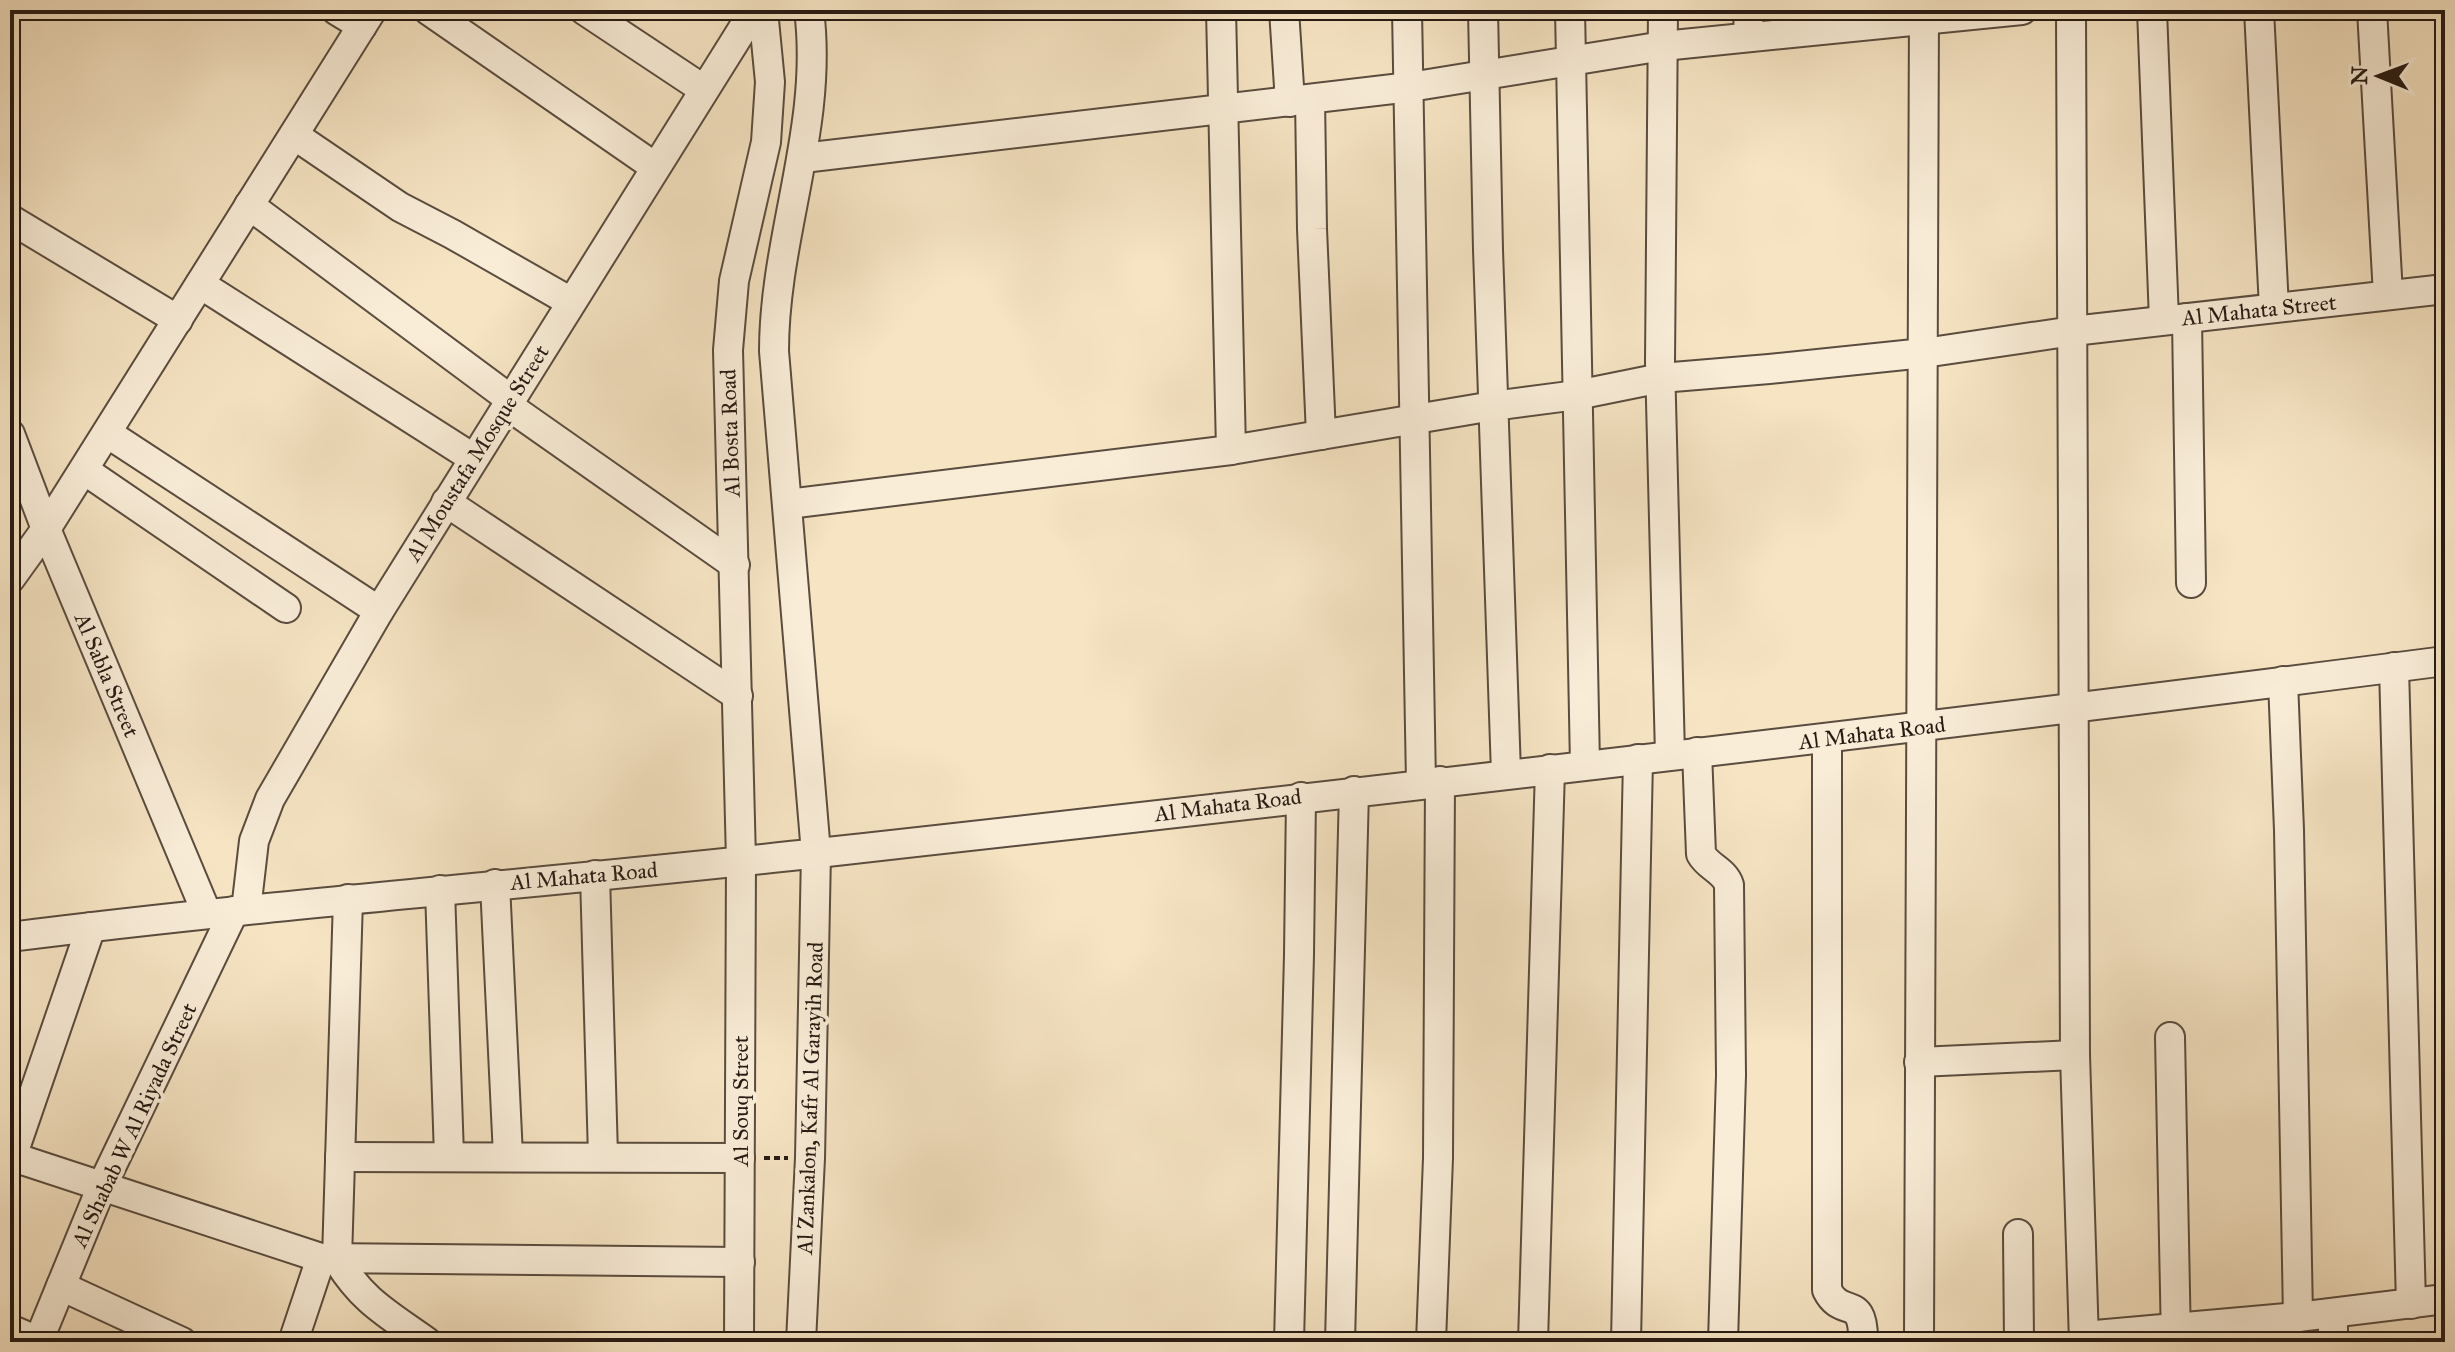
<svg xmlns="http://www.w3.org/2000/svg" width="2455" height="1352" viewBox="0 0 2455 1352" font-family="'IM FELL Great Primer',serif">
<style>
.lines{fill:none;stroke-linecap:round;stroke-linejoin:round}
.minor-casing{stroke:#5a4c3f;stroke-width:32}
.path{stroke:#261a13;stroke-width:4;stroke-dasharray:6 4;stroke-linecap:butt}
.minor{stroke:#f9edd8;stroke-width:28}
.labels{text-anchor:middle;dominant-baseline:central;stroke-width:8;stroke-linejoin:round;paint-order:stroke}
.street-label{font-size:22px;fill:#261a13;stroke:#f9edd8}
</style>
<rect width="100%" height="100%" fill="#f6e4c3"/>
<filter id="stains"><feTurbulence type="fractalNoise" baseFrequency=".0025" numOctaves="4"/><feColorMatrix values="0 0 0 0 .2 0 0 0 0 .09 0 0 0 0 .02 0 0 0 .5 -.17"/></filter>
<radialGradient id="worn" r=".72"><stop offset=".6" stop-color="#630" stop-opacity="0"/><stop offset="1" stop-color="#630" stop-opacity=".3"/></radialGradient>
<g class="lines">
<g class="minor-casing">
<g id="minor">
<path d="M336,10L362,26"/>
<path d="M428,10L655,167"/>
<path d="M584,10L703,89"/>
<path d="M1221,10L1231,450"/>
<path d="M1284,10L1290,102"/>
<path d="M1407,10L1421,783"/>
<path d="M1483,10L1488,250L1506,773"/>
<path d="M1570,10L1585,765"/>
<path d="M1663,10L1660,362L1670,755"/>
<path d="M1748,10L1749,37"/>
<path d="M2071,10L2075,1055L2084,1342"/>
<path d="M2152,10L2164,320"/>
<path d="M2259,10L2274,308"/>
<path d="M2372,10L2388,295"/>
<path d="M1310,99L1312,229L1321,435"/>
<path d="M294,135L400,207L452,234L571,302"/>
<path d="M803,158L1410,87L1663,46L2022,10"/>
<path d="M249,205L510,399"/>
<path d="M10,219L178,320"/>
<path d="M200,284L473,458"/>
<path d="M2187,318L2191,583"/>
<path d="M507,405L735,565"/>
<path d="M107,433L379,611"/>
<path d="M10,434L46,529L207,914"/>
<path d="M84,470L286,608"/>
<path d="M446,502L738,696"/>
<path d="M788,504L1231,450L1493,406L1577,395L1661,378L1769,369L1924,353L2073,331L2445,289"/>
<path d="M10,579L46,529L372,10"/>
<path d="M2394,667L2411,1304"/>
<path d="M2283,681L2289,830L2298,1317"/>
<path d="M1827,738V1290C1842,1320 1864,1292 1863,1342"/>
<path d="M1697,752L1701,854C1708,867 1725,871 1729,885L1731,1075L1723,1342"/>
<path d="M595,875L603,1156"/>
<path d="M495,884L508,1156"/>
<path d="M440,890L449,1156"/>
<path d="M348,899L337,1259C362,1301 388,1314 427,1342"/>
<path d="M246,910L254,841L270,799L379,611L752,14"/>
<path d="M10,937C279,903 549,883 818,853C1361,793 1904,731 2445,661"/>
<path d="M2170,1037L2176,1342"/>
<path d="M1919,1062L2075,1055"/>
<path d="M10,1156L321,1258L740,1262"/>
<path d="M12,1157L91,927"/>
<path d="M340,1157L740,1158"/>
<path d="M2018,1234L2019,1342"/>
<path d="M61,1286L182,1342"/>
<path d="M10,1329L38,1341"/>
<path d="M2084,1336L2298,1317L2445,1299"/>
<path d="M38,1342L102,1186L234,911"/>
<path d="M293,1342L321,1258"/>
<path d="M739,1342L741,860L728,350L734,281L766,142L770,82L763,10"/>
<path d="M801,1342L810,1158L816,853L774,351C774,236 824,126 809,10"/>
<path d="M1289,1342L1299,955L1301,797"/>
<path d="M1340,1342L1354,791"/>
<path d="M1431,1342L1438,1158L1440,781"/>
<path d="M1533,1342L1550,769"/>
<path d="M1626,1342L1638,759"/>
<path d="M1919,1342L1924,10"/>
<path d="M2333,1342V1313"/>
</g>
</g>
<path class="path" d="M764,1158H788"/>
<use href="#minor" class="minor"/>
</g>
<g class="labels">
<g class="street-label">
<text transform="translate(2259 310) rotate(-6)">Al Mahata Street</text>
<text transform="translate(730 433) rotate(-92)">Al Bosta Road</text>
<text transform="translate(477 453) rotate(-58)">Al Moustafa Mosque Street</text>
<text transform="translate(107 675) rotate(67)">Al Sabla Street</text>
<text transform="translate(1872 733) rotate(-7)">Al Mahata Road</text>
<text transform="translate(1228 805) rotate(-7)">Al Mahata Road</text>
<text transform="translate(584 876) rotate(-5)">Al Mahata Road</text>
<text transform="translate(810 1098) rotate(-88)">Al Zankalon, Kafr Al Garayih Road</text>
<text transform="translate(740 1101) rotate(-90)">Al Souq Street</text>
<text transform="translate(134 1125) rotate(-65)">Al Shabab W Al Riyada Street</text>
</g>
</g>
<rect width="2455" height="1352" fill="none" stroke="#f6e4c3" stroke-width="40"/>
<rect x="12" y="12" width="2431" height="1328" fill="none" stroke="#261a13" stroke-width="4"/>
<rect x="20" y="20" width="2415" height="1312" fill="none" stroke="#261a13" stroke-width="2"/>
<g transform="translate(2379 76) rotate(271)" stroke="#f9edd8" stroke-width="6" paint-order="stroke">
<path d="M0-6L14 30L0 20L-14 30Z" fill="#261a13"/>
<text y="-12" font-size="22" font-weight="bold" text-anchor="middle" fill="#261a13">N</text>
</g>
<rect width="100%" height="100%" filter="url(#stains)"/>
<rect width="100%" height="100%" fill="url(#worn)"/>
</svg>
